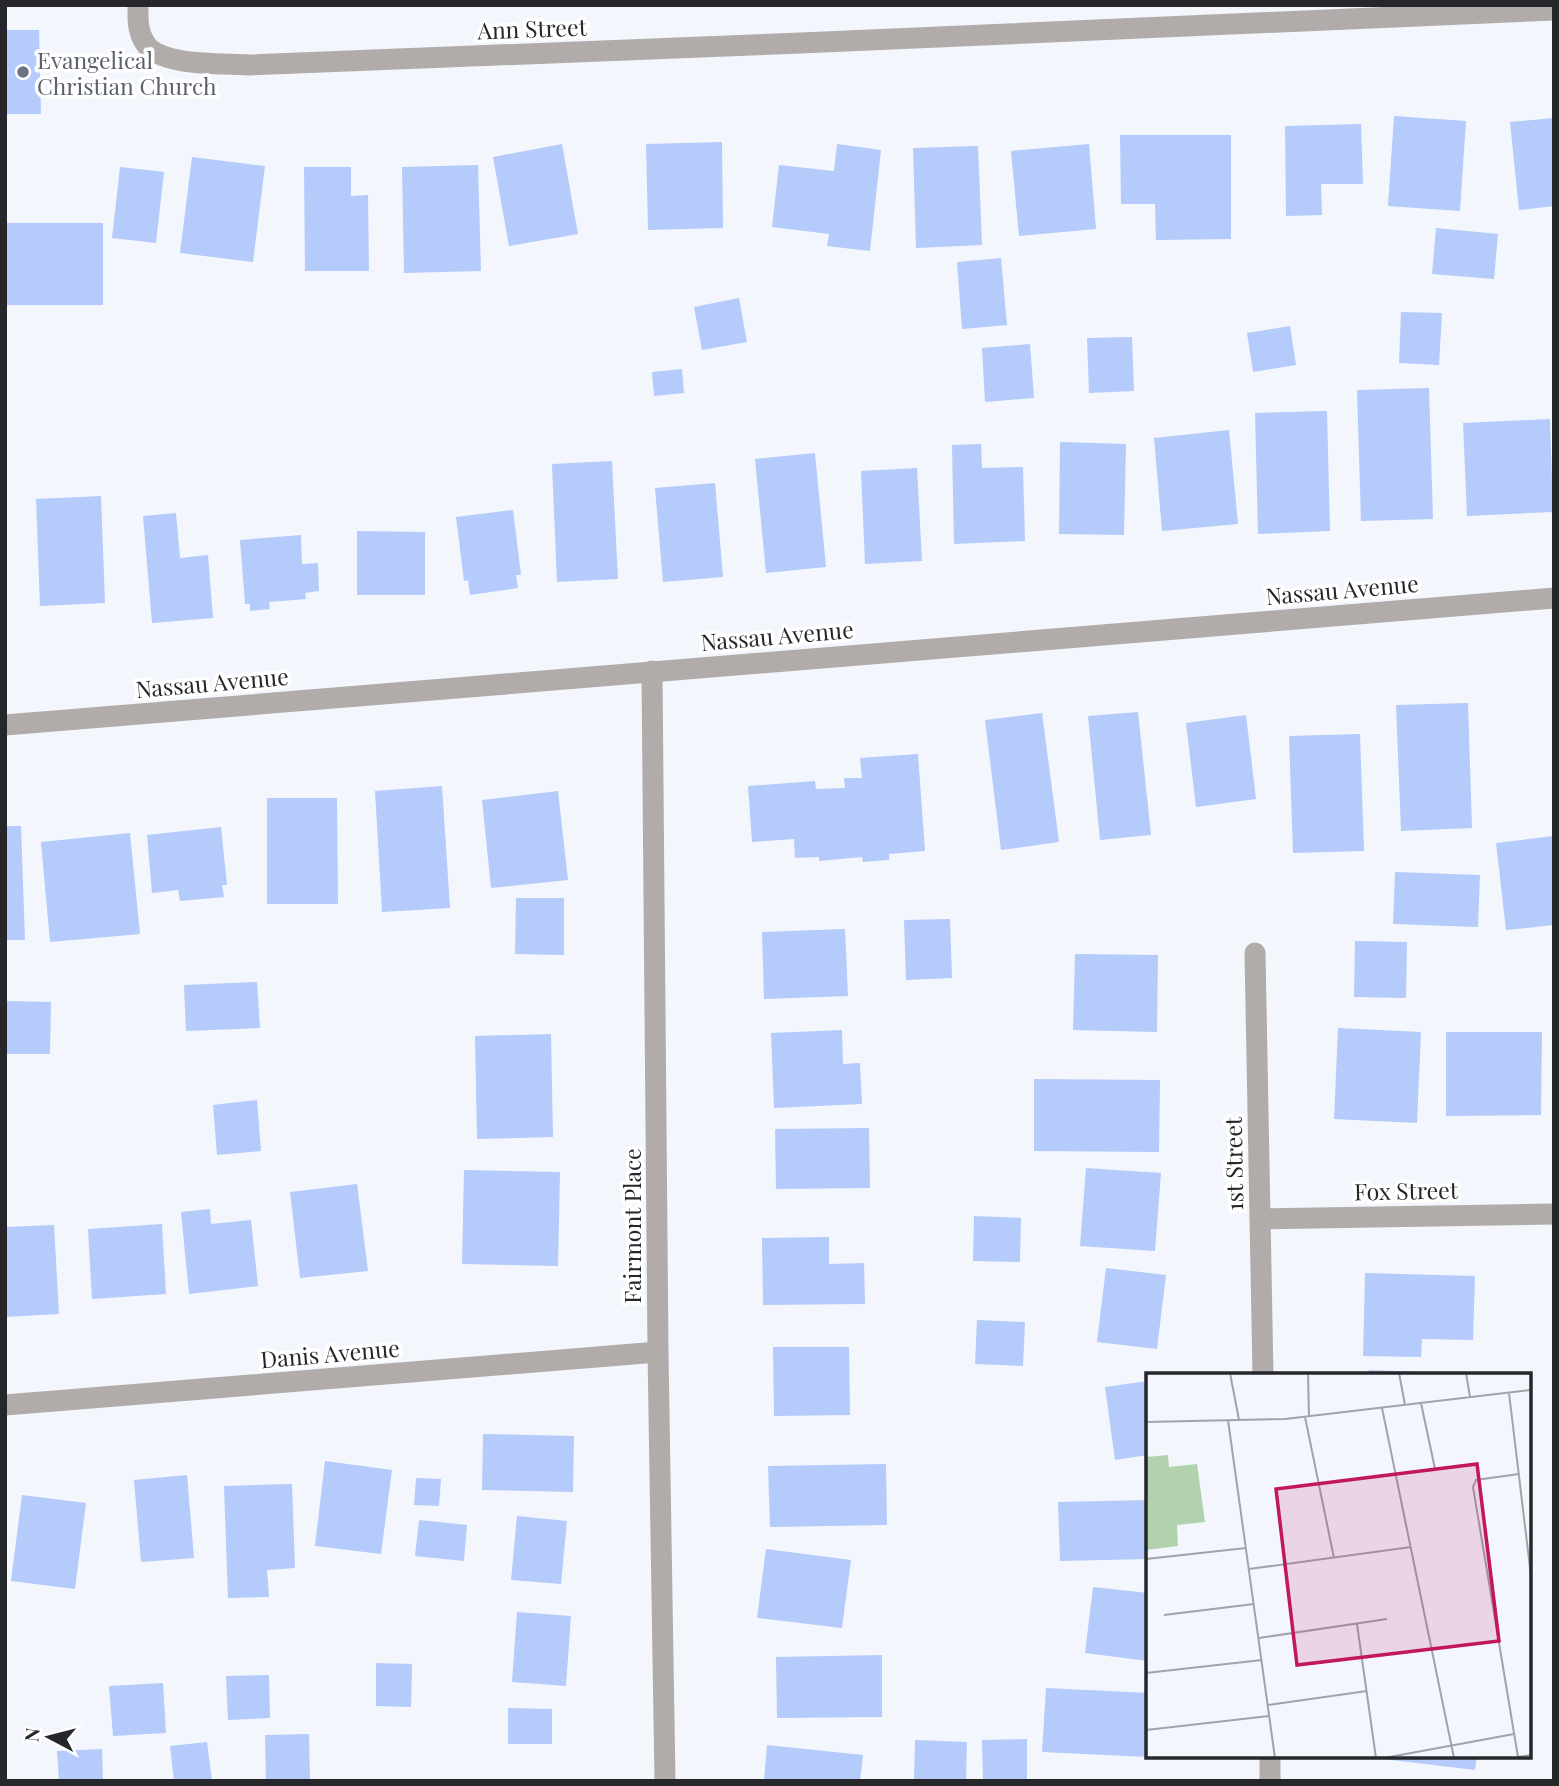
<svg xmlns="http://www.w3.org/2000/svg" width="1559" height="1786" viewBox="0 0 1559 1786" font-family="'Playfair Display',serif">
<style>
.building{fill:#b4cbfb}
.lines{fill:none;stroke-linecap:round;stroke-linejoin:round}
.minor{stroke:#b1acaa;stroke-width:21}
.worship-dot{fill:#6b7280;stroke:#fff;stroke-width:2.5}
.labels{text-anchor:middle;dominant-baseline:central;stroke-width:7;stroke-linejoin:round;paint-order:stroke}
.street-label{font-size:23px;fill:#25272b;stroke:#fff}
.worship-label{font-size:23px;fill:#5b616d;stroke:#fff;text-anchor:start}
.inset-road{fill:none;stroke:#a1a3a9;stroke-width:2}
.view{fill:#c2185b;fill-opacity:0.15;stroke:#c2185b;stroke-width:3.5}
.inset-edge{fill:none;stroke:#25272b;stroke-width:3.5}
</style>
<rect width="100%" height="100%" fill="#f3f6fd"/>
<g class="building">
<path d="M5,30H39L41,114H5Z"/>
<path d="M1394,116L1466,121L1460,211L1388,206Z"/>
<path d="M1554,118V206L1519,210L1510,122Z"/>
<path d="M1361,124L1363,184H1321L1322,215L1286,216L1285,126Z"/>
<path d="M1120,135H1231V239L1156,240L1155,204H1121Z"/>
<path d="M722,142L723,228L648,230L646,144Z"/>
<path d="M562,144L578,234L509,246L493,157Z"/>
<path d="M837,144L881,150L870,251L827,246L829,234L772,227L779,165L834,171Z"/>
<path d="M1089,144L1096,229L1019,236L1011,151Z"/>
<path d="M978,146L982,245L916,248L913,148Z"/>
<path d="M192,157L265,166L253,262L180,253Z"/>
<path d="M478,165L481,271L404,273L402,167Z"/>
<path d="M120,167L164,172L156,243L112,238Z"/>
<path d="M304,167H351V196L368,195L369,271H305Z"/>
<rect x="5" y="223" width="98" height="82"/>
<path d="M1436,228L1498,234L1494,279L1432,274Z"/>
<path d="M1001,258L1007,325L962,329L957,262Z"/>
<path d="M739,298L747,342L702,350L694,307Z"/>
<path d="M1401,312L1442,313L1439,365L1399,363Z"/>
<path d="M1290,326L1296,365L1253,372L1247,333Z"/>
<path d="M1132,337L1134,391L1089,393L1087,338Z"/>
<path d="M1030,344L1034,398L985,402L982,348Z"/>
<path d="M682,369L684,393L654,396L652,372Z"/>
<path d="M1429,388L1433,519L1361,521L1357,390Z"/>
<path d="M1327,411L1330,531L1258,534L1255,413Z"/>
<path d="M1550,419L1553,512L1467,516L1463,423Z"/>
<path d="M1229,430L1238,524L1162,531L1154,438Z"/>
<path d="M1060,442L1126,444L1124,535L1059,534Z"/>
<path d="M981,444L982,468L1023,467L1025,541L954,544L952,445Z"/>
<path d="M815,453L826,567L766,573L755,459Z"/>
<path d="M612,461L618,579L557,582L552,464Z"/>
<path d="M917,468L922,561L865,564L861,471Z"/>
<path d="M715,483L723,577L663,582L655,488Z"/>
<path d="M101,496L105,603L40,606L36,499Z"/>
<path d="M513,510L521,575H516L518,588L470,595L468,580L464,581L456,517Z"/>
<path d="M176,513L180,558L208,555L213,618L152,623L143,516Z"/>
<path d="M357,531L425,532V595H357Z"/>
<path d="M301,535L302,564L318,563L319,591L305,593L306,599L269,602L270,609L250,611V604H245L240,540Z"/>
<path d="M1468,703L1472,828L1401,831L1396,705Z"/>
<path d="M1138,712L1151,835L1100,840L1088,716Z"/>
<path d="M1042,713L1059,842L1001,850L985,720Z"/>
<path d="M1246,715L1256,799L1196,807L1186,723Z"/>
<path d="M1360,734L1364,851L1293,853L1289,736Z"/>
<path d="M918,754L925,851L889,854V860L863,862L862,857L819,861V857L795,858L794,839L752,842L748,786L815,781L816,789L845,788L844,778H862L860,758Z"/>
<path d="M442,786L450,908L382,912L375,791Z"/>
<path d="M558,791L568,880L491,888L482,800Z"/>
<path d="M267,798H337L338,904H267Z"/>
<path d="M5,826H21L25,940H5Z"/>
<path d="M221,827L227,885H222L224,897L180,901L178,890L152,893L147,835Z"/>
<path d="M130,833L140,934L50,942L41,842Z"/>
<path d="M1554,836V925L1506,930L1496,843Z"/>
<path d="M1395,872L1480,875L1478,927L1393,924Z"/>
<path d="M516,898H564V955L515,954Z"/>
<path d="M950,919L952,978L906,980L904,920Z"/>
<path d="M845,929L848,996L764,999L762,932Z"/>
<path d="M1355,941L1407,942L1406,998L1354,997Z"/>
<path d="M1075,954L1158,955L1157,1032L1073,1030Z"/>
<path d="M257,982L260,1028L186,1031L184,985Z"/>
<path d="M5,1001L51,1002L50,1054H5Z"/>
<path d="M1338,1028L1421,1032L1417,1123L1334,1119Z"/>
<path d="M842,1030L843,1064L860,1063L862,1104L774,1108L771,1033Z"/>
<path d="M1446,1032H1542L1541,1115L1446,1116Z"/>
<path d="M551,1034L553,1137L477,1139L475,1036Z"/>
<path d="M1034,1079L1160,1080L1159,1152L1034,1151Z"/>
<path d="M257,1100L261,1151L217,1155L213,1105Z"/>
<path d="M869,1128L870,1188L776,1189L775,1129Z"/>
<path d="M1086,1168L1161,1173L1155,1251L1080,1246Z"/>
<path d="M464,1170L560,1172L558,1266L462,1264Z"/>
<path d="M357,1184L368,1271L300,1278L290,1192Z"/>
<path d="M210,1209L211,1224L251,1220L258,1286L189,1294L181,1212Z"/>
<path d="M974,1216L1021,1218L1020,1262L973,1261Z"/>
<path d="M162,1224L166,1294L92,1299L88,1229Z"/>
<path d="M54,1225L59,1314L5,1317V1227Z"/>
<path d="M829,1237V1264L864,1263L865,1304L763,1305L762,1238Z"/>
<path d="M1106,1268L1166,1275L1157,1349L1097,1342Z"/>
<path d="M1365,1273L1475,1276L1473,1340L1422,1339L1421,1357L1363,1356Z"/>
<path d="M977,1320L1025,1322L1023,1366L975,1364Z"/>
<path d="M773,1347H849L850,1415L774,1416Z"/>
<path d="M1369,1370L1442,1373V1375H1369Z"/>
<path d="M1148,1381V1455L1115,1460L1105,1387Z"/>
<path d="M483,1434L574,1436L573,1492L482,1490Z"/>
<path d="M325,1461L392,1470L381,1554L315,1546Z"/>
<path d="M886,1464L887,1525L770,1527L768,1466Z"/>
<path d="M187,1475L194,1558L141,1562L134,1480Z"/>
<path d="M416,1478L441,1479L439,1506L414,1505Z"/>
<path d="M292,1484L295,1568L267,1570L269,1597L228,1598L224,1486Z"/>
<path d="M22,1495L86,1503L75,1589L11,1581Z"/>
<path d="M1148,1500V1559L1060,1561L1058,1502Z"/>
<path d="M517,1516L567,1521L561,1584L511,1580Z"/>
<path d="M419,1520L467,1525L464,1561L415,1556Z"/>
<path d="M766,1549L851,1560L842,1628L757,1618Z"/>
<path d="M1093,1587L1148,1593V1661L1085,1653Z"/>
<path d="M517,1612L571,1616L566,1686L512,1682Z"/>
<path d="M882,1655V1717L777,1718L776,1657Z"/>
<path d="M376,1663L412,1664L411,1707L376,1706Z"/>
<path d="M269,1675L270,1718L228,1720L226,1676Z"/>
<path d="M163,1683L166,1733L113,1736L109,1686Z"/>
<path d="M1046,1688L1148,1693V1757L1042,1752Z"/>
<path d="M508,1708L552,1709V1744H508Z"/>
<path d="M309,1734L310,1781H266L265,1735Z"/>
<path d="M1027,1739V1781H983L982,1740Z"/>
<path d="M915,1740L967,1742L966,1781H914Z"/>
<path d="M207,1742L212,1781H174L170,1746Z"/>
<path d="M767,1745L863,1755L860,1781H764Z"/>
<path d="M102,1749L103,1781H59L57,1751Z"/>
<path d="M1375,1756H1477L1475,1770L1375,1758Z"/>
</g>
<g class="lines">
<g class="minor">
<path d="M138,5C138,18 137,31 145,43C160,67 223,63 249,65L801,43L1554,10"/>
<path d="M652,671L658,1352L665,1781"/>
<path d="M5,725L1554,598"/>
<path d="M1255,953L1263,1375"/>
<path d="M1260,1219L1554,1214"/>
<path d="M5,1405L658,1352"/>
<path d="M1270,1756V1781"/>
</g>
</g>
<circle class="worship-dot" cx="23" cy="72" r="7"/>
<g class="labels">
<g class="street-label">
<text transform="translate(532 28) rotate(-2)">Ann Street</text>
<text transform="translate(1342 589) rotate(-5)">Nassau Avenue</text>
<text transform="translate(777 635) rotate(-5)">Nassau Avenue</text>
<text transform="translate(212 682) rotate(-5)">Nassau Avenue</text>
<text transform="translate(1233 1164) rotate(-91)">1st Street</text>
<text transform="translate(1406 1190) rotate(-1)">Fox Street</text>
<text transform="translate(631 1226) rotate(-90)">Fairmont Place</text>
<text transform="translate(330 1353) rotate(-5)">Danis Avenue</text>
</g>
<g class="worship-label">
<text x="37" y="59">Evangelical<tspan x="37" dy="26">Christian Church</tspan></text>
</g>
</g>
<g transform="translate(1146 1373)">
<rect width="385" height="385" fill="#f3f6fd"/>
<path d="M22,82L23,94L51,91L59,149L31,152L32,173L0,177V84Z" fill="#b1d2ad"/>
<path class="inset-road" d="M84,0L93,47M162,0L163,43M253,0L259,32M320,0L324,24M363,20L385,203M275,30L289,96M236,35L308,385M159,44L188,185M82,47L129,385M0,49L139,46L385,17M373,101L330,107L327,114L372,384L385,382M0,186L100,175M103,196L265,174M18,242L108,231M211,251L230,385M113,265L241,246M0,300L116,287M122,332L221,318M0,357L123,343M238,385L368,361"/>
<path class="view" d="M331,91L353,268L151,292L130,116Z"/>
<rect width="385" height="385" class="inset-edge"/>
</g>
<rect width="1559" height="1786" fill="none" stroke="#25272b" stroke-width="14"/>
<g transform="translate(49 1737) rotate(277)" stroke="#ffffff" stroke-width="5" paint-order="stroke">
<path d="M0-5L12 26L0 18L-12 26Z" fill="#25272b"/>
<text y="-10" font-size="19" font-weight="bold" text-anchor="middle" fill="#25272b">N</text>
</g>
</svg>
